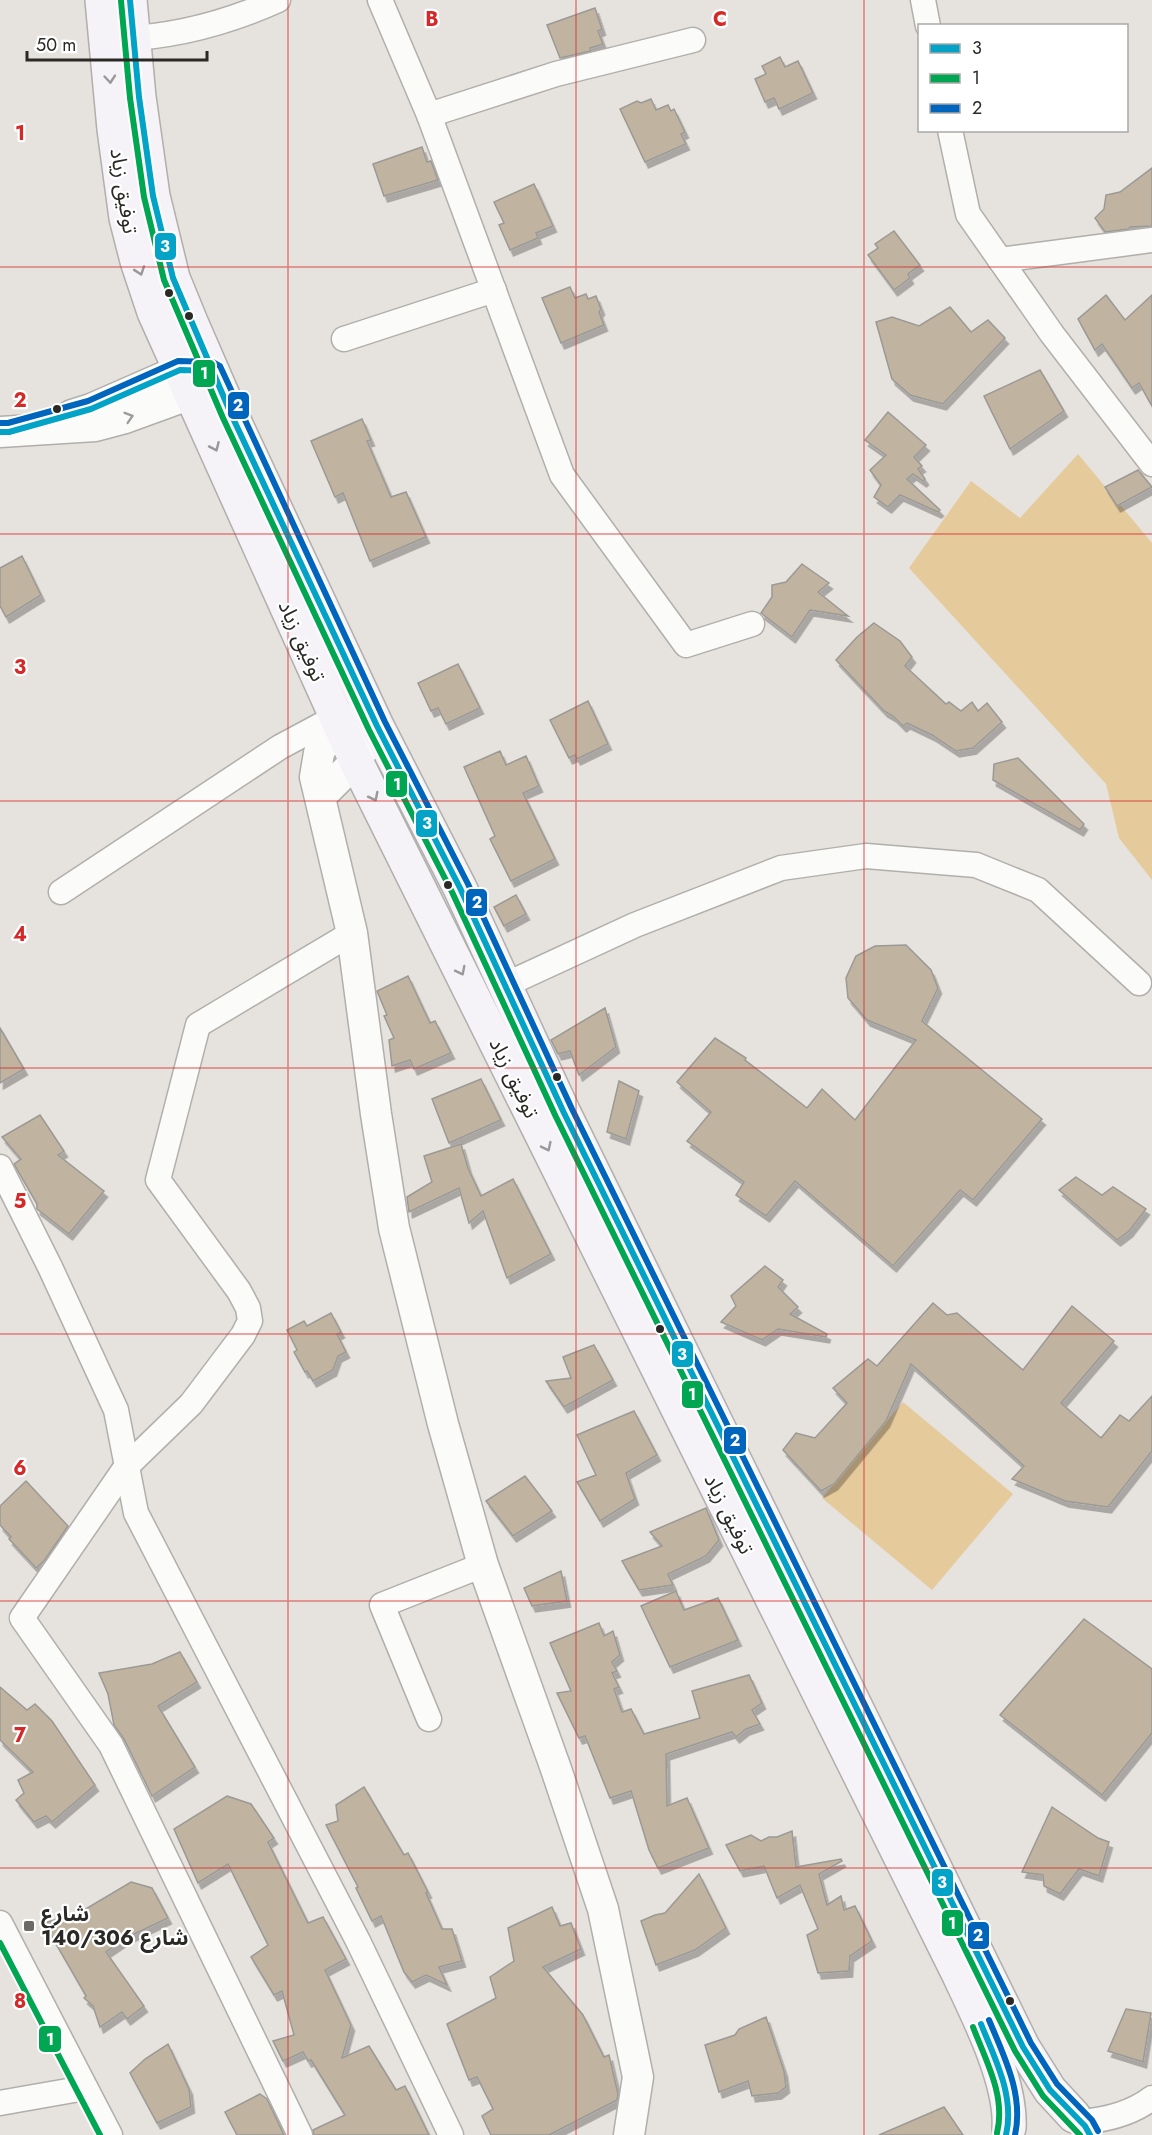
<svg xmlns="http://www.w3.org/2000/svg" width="1152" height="2135" viewBox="0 0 1152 2135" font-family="Jost,'Noto Sans Arabic',sans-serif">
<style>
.green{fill:#e5ca9c}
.building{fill:#c0b4a0;stroke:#9b9995;stroke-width:1.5;filter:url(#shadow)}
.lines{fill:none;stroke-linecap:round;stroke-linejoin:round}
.minor-casing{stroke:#b1afab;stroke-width:27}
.tertiary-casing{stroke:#b1afab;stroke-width:33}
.secondary-casing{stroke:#b1afab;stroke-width:36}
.minor{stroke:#fbfbfa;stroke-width:24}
.tertiary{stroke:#fbfbfa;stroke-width:30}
.secondary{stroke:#f5f3f7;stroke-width:33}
.bus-1-casing{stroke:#fff;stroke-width:10}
.bus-2-casing{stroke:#fff;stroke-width:10}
.bus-3-casing{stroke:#fff;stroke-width:10}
.bus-1{stroke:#02a3c6;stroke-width:6}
.bus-2{stroke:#00a651;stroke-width:6}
.bus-3{stroke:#0065bd;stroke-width:6}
.oneway{stroke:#9a9898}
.oneway2{stroke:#9d9c9a}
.grid{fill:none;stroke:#d62828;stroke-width:1.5;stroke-opacity:0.55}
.bus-dot{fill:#2b2925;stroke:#fff;stroke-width:2}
.poi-dot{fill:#6c6a66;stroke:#fff;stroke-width:2}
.labels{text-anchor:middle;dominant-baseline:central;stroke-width:4.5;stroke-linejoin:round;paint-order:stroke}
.street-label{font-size:21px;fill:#2b2925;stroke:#fff}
.poi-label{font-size:21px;font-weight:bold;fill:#2b2925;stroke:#fff;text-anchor:start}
.grid-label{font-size:20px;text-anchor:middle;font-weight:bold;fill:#d62828;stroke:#fff;stroke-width:4.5;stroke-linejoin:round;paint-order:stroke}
.line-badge{stroke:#fff;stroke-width:2}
.badge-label{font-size:16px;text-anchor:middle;font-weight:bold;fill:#fff}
</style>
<defs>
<filter id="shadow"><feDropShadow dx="3.5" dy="6" stdDeviation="0" flood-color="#0004"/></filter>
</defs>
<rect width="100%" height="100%" fill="#e6e3de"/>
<g class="green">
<path d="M1078,454L1152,543V880L1119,838L1106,784L909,568L971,481L1020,518Z"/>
<path d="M903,1402L1013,1494L932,1590L822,1498Z"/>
</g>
<g class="building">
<path d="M595,8L602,29L598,31L603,44L590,48L591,51L560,58L547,25Z"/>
<path d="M780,57L785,67L798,61L813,93L779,109L774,98L765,102L755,79L766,74L762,66Z"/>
<path d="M651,99L656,110L668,105L671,111L674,109L685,132L681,134L686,144L645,162L620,109L637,101L641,103Z"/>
<path d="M422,147L427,162L431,161L438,180L384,196L373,164Z"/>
<path d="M1152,168V226L1130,227L1129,229L1105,232L1095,218L1104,209L1106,195L1120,192Z"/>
<path d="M534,184L553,226L536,233L538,238L510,250L499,225L504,223L494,202Z"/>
<path d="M894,231L920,265L908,274L910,278L894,290L868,255L878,248L875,244Z"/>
<path d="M570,287L575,298L586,294L588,299L596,296L601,309L599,312L604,325L561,343L542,298Z"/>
<path d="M1106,295L1125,320L1152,295V406L1139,383L1132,388L1102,344L1095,350L1078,319Z"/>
<path d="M950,307L971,332L988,320L1005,338L943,404L910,395L892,379L876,322L892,317L919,326Z"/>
<path d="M1040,370L1064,411L1010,449L984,396Z"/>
<path d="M888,412L926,445L914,457L922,466L918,469L925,479L923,481L913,474L907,479L940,510L938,512L900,495L888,507L874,497L881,485L870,470L886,455L865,440Z"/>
<path d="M362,419L371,440L367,441L391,497L406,492L426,537L370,561L343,493L335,497L311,441Z"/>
<path d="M1138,470L1152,487L1117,506L1105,487Z"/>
<path d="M22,556L41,595L6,617L0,606V568Z"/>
<path d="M802,564L829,583L818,592L848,616L810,610L792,637L761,613L772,597V585L786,582Z"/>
<path d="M874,623L900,641L912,657L905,666L946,704L949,702L961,711L972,702L978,711L987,703L1002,722L973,748L956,751L932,735L907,723L903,726L893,716L884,711L836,660L857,637Z"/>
<path d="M458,664L480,708L446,724L438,708L431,711L418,683Z"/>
<path d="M588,701L608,744L577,759L575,755L569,758L550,720Z"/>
<path d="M500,751L506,765L526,756L539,786L523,793L555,859L511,881L490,839L495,836L464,767Z"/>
<path d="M1018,758L1084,824L1080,830L993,780L994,764Z"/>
<path d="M516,895L526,914L504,926L494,907Z"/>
<path d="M906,945L931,970L938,988L922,1021L1042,1119L973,1200L960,1190L893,1266L795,1181L766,1216L736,1195L744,1182L687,1141L711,1112L677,1082L715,1038L746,1058L745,1060L807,1108L822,1089L855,1120L916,1040L867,1020L848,998L846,978L856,956L875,946Z"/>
<path d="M408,976L430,1023L435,1021L451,1053L414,1069L410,1060L392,1066L389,1040L394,1038L384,1016L387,1015L377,991Z"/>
<path d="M605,1008L616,1047L579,1075L570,1051L558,1054L551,1040Z"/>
<path d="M0,1028L24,1069L0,1083Z"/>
<path d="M481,1079L501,1120L449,1143L432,1099Z"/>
<path d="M619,1081L639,1091L626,1139L607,1132Z"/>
<path d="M40,1115L64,1151L58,1155L104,1191L69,1234L37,1209V1204L14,1164L21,1159L2,1137Z"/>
<path d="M461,1144L468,1168L481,1196L513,1179L551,1254L507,1278L483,1211L469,1223L459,1188L409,1212L407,1197L432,1182L424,1156Z"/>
<path d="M1076,1177L1102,1195L1113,1187L1146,1209L1129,1231L1117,1240L1059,1190Z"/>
<path d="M765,1266L783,1280L778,1287L798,1307L790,1314L827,1334L826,1337L778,1329L762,1340L721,1322L736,1306L731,1296Z"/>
<path d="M933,1303L947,1315L957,1313L1023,1370L1072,1306L1114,1341L1061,1403L1101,1438L1120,1415L1129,1421L1152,1396V1451L1108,1507L1065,1501L1012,1479L1024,1466L911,1364L886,1421L834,1484L821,1491L783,1450L796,1433L815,1438L847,1403L833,1388L868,1359L877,1366Z"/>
<path d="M331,1313L341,1332L337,1334L346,1352L338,1356L333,1370L313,1381L307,1371L305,1372L294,1352L297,1350L287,1330L304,1321L307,1326Z"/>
<path d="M594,1345L613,1380L564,1407L546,1381L571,1378L563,1357Z"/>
<path d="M634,1411L657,1455L626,1473L635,1499L600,1521L577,1482L596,1475L577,1435Z"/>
<path d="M525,1476L552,1511L513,1536L486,1501Z"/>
<path d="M26,1481L68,1526L44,1561L36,1568L9,1539L11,1537L0,1525V1506Z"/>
<path d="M706,1508L719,1540L706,1556L668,1574L673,1585L639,1590L622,1561L662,1546L650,1532Z"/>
<path d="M561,1571L567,1601L532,1606L524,1588Z"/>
<path d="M676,1591L684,1610L718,1598L738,1640L670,1667L641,1606Z"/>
<path d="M1084,1619L1152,1669V1733L1102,1795L1000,1715Z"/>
<path d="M599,1623L604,1636L613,1631L620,1655L612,1662L617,1671L612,1673L619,1687L614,1689L622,1712L631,1709L644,1734L700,1718L692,1691L749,1675L762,1703L752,1710L760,1724L746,1729L736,1737L732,1732L666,1754L667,1806L687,1798L709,1848L658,1868L649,1850L631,1791L610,1798L585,1736L579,1738L557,1693L571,1691L550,1643Z"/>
<path d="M180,1652L197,1682L158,1706L195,1767L152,1796L124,1739L114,1725L108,1694L99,1673L152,1664Z"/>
<path d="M0,1687L27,1710L35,1704L52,1721L95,1785L52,1822L46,1816L34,1822L16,1800L24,1793L18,1780L33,1772L0,1740Z"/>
<path d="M364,1787L404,1855L408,1853L428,1892L426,1893L442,1929H452L462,1961L439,1967L447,1985L426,1975L412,1982L404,1972L381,1916L372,1921L356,1888L358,1887L326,1825L338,1821L336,1805Z"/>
<path d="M227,1796L251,1804L274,1838L268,1842L308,1923L323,1917L346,1959L325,1970L351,2025L342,2058L369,2046L396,2090L405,2086L429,2135H314L313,2130L345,2115L311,2060L308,2061L303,2052L283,2061L273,2041L294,2035L282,1991L274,1995L251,1957L268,1945L228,1864L198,1883L174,1829Z"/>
<path d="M1052,1807L1098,1838L1109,1842L1099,1876L1079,1869L1060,1894L1044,1886L1043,1875L1022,1872Z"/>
<path d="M792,1831L796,1867L841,1859L842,1861L819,1874L827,1905L841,1896L844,1910L855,1906L872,1941L850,1956L849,1971L818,1973L807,1935L818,1929L800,1885L777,1898L764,1866L740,1871L726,1845L751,1835L761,1841L769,1837H777Z"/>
<path d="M699,1874L726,1928L695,1950L656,1965L641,1921L655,1915L665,1913Z"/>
<path d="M131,1882L152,1888L168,1918L128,1937L106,1952L144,2006L127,2019L122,2012L100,2027L93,2006L84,1998L86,1996L44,1923L79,1913Z"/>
<path d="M552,1907L560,1926L571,1923L581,1949L543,1967L583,2015L604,2057L609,2055L618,2094L617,2100L549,2135H491L482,2116L493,2109L477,2077L469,2080L447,2024L496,1998L490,1977L514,1961L508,1928Z"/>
<path d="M1126,2009L1151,2013L1143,2062L1108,2051Z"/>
<path d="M766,2017L784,2071L786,2087L778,2093L752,2096L748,2081L719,2092L705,2045L735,2035L739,2029Z"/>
<path d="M168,2044L189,2089L191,2107L157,2123L130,2073L145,2059Z"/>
<path d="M260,2094L267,2099L284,2135H237L225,2112Z"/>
<path d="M944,2107L963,2135H879Z"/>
</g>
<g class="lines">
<g class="minor-casing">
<g id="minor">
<path d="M380,0L429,115L562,475L686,645L752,624"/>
<path d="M923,0L928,26"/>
<path d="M118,39C174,37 227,23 278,0"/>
<path d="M429,115L556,74L693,40"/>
<path d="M950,130L968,214L1052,334L1152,464"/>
<path d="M1000,260L1152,240"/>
<path d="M344,339L494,290"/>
<path d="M61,892L280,747L336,717"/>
<path d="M505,985L635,925L781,868L866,856L976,865L1038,890L1139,983"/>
<path d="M0,1167L50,1267L116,1410L136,1513L358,1941L451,2135"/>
<path d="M429,1719L382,1605L483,1565"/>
<path d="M0,1923L110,2135"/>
<path d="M0,2103L85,2088"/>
<path d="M1080,2122C1106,2120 1131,2114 1152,2098"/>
<path d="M300,2135L111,1745L22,1618L126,1467L191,1404L243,1335L250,1321L248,1308L239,1291L158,1180L198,1025L352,933"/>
</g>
</g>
<g class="tertiary-casing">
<g id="tertiary">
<path d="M72,415L91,409L180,370L204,371"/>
<path d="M0,432L95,426L125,418L191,394L206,377"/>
<path d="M321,796L356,761L377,726L336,717L319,753L315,777L352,933L376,1114L394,1228L443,1424L483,1565L556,1769L603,1909L638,2077L629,2135"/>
</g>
</g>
<g class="secondary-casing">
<g id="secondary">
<path d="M102,0L114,129L126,218L137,261L154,312L356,761L957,1971C977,2013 1012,2082 1009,2128"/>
<path d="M130,0L139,97L153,196L173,278L191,322L231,414L377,726L460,888L564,1113L1023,2047L1050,2090L1074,2116"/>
</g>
</g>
<use href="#minor" class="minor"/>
<use href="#tertiary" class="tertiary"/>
<use href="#secondary" class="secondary"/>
<g class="bus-1-casing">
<g id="bus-1">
<path d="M130,0L139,97L153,196L173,278L231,414L377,726L460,888L564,1113L1023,2047L1050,2090L1085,2126L1090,2135"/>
<path d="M0,432H9L91,409L180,370L212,371"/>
<path d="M981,2024C995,2059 1015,2096 1006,2135"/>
</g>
</g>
<g class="bus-2-casing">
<g id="bus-2">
<path d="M121,1L130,98L144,197L164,280L223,418L369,730L452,892L556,1117L1015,2051L1043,2096L1080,2135"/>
<path d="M0,1943L100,2135"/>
<path d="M973,2027C986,2061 1006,2096 997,2133"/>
</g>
</g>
<g class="bus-3-casing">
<g id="bus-3">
<path d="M0,423H8L88,401L178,361L213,362L220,366L385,722L468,884L572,1109L1031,2043L1057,2084L1092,2120L1098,2131"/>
<path d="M989,2020C1004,2056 1024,2095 1015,2135"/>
</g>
</g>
<use href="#bus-1" class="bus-1"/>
<use href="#bus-2" class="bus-2"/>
<use href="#bus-3" class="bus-3"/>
</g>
<defs><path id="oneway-chevron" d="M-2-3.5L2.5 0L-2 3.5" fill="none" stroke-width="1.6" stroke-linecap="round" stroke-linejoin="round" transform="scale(1.5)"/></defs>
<g class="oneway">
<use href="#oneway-chevron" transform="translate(110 79) rotate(85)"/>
<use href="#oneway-chevron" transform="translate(140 271) rotate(71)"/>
<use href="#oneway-chevron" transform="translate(215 447) rotate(66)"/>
<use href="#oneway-chevron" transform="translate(374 797) rotate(63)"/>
<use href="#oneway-chevron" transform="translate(461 971) rotate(63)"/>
<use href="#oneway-chevron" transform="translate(547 1147) rotate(64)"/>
</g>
<use class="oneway2" href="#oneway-chevron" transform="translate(129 417) rotate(-17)"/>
<path class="grid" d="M288,0V2135M576,0V2135M864,0V2135M0,267H1152M0,534H1152M0,801H1152M0,1068H1152M0,1334H1152M0,1601H1152M0,1868H1152"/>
<g class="bus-dot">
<circle cx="169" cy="293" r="5"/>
<circle cx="189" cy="316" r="5"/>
<circle cx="57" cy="409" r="5"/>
<circle cx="448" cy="885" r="5"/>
<circle cx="557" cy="1077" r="5"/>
<circle cx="660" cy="1329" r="5"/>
<circle cx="1010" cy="2001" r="5"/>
</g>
<rect class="poi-dot" x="23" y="1920" width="12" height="12" rx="3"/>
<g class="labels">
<g class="street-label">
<text transform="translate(124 191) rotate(81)">توفيق زياد</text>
<text transform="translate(302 641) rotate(66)">توفيق زياد</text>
<text transform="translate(514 1078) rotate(64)">توفيق زياد</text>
<text transform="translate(729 1514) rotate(64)">توفيق زياد</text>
</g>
<g class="poi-label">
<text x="41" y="1914">شارع<tspan x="41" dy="24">140/شارع 306</tspan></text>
</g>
</g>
<g class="grid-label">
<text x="432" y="26">B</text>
<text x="720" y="26">C</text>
<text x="20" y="140">1</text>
<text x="20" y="407">2</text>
<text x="20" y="674">3</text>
<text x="20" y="941">4</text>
<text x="20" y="1208">5</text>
<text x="20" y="1475">6</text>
<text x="20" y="1742">7</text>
<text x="20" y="2008">8</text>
</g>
<g class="line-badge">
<rect x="154" y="232" width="23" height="29" rx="6" fill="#02a3c6"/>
<rect x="192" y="359" width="24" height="29" rx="6" fill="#00a651"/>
<rect x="227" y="391" width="23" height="29" rx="6" fill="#0065bd"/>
<rect x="385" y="770" width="23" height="28" rx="6" fill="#00a651"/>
<rect x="415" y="809" width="23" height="29" rx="6" fill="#02a3c6"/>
<rect x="465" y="888" width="23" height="29" rx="6" fill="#0065bd"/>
<rect x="671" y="1340" width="23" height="28" rx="6" fill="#02a3c6"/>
<rect x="681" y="1380" width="23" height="29" rx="6" fill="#00a651"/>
<rect x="723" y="1426" width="24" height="29" rx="6" fill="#0065bd"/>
<rect x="931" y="1868" width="23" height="29" rx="6" fill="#02a3c6"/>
<rect x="941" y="1909" width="23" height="28" rx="6" fill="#00a651"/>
<rect x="967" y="1921" width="23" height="29" rx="6" fill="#0065bd"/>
<rect x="38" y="2025" width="24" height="28" rx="6" fill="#00a651"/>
</g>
<g class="badge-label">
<text x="165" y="252">3</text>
<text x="204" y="379">1</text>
<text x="238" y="411">2</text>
<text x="397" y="790">1</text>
<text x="427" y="829">3</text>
<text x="477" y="908">2</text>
<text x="682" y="1360">3</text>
<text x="692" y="1400">1</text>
<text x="735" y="1446">2</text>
<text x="942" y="1888">3</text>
<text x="952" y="1929">1</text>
<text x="978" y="1941">2</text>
<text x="50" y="2045">1</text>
</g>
<rect x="918" y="24" width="210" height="108" fill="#ffffff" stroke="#aaa9a8" stroke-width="1.5"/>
<rect x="930" y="44" width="30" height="9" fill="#02a3c6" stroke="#aaa9a8" stroke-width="1.5"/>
<text x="972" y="54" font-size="18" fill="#2b2925">3</text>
<rect x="930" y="74" width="30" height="9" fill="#00a651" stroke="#aaa9a8" stroke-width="1.5"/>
<text x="972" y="84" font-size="18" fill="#2b2925">1</text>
<rect x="930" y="104" width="30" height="9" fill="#0065bd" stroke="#aaa9a8" stroke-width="1.5"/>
<text x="972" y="114" font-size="18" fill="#2b2925">2</text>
<path d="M27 51v9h180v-9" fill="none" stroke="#2b2925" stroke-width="3"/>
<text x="36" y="51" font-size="18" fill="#2b2925" stroke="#ffffff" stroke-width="4.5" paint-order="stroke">50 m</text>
</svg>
